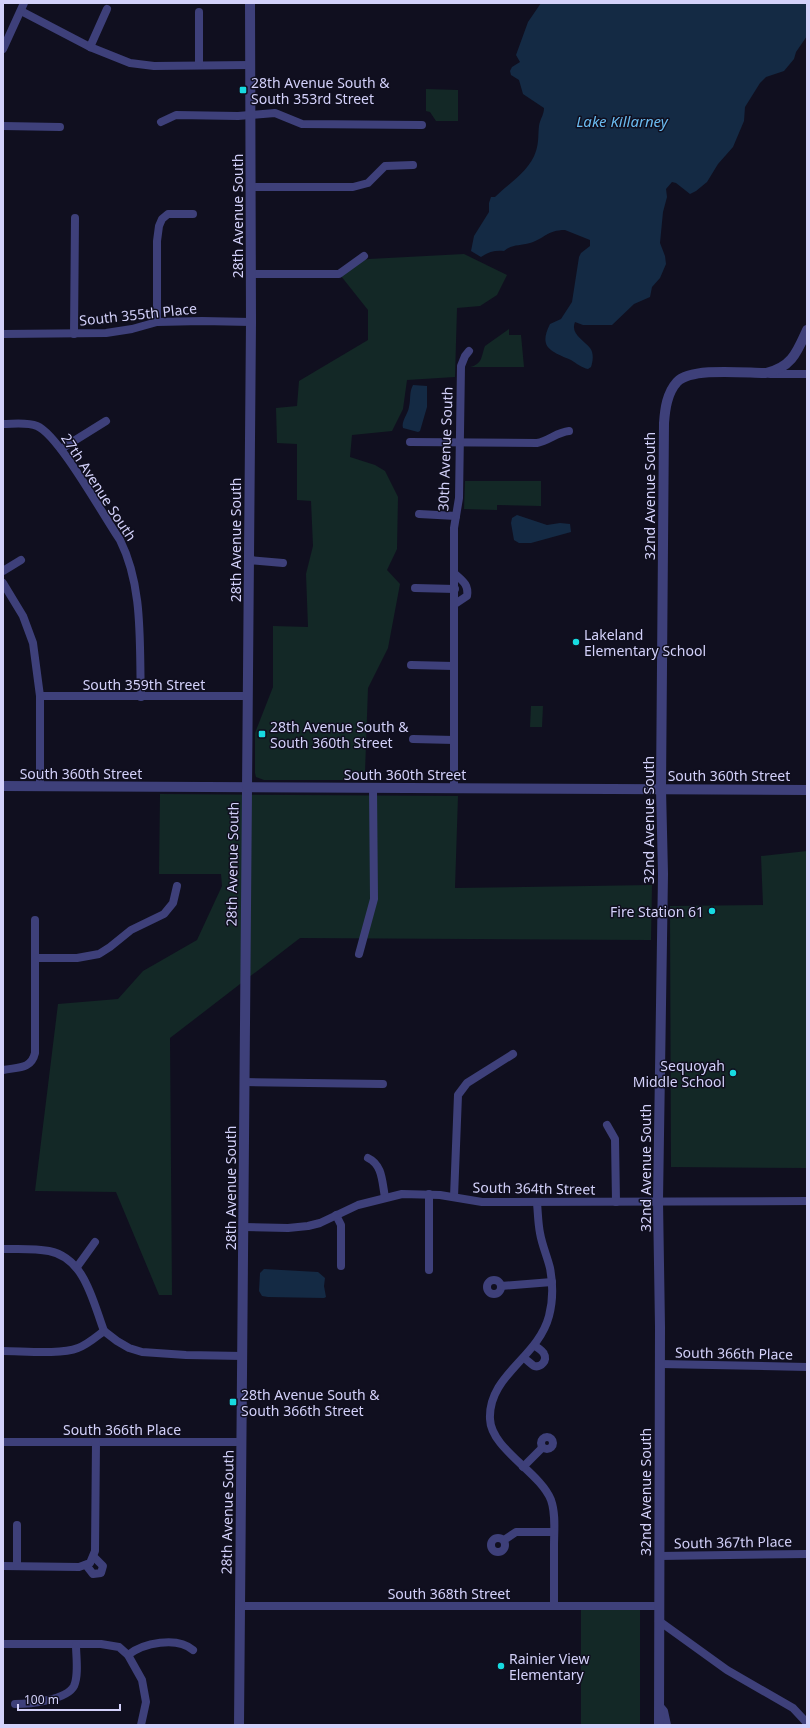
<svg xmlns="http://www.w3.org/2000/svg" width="810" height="1728" viewBox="0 0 810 1728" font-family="'Noto Sans',sans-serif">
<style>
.green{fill:#132826}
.water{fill:#142a44}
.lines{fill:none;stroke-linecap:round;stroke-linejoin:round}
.minor{stroke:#3e407a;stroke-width:8}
.tertiary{stroke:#3e407a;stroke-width:10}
.poi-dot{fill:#17dbe1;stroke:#100f1f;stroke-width:1.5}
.labels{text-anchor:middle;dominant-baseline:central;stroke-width:3;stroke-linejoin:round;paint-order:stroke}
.poi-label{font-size:14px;fill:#d3d1fa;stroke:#100f1f;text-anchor:start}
.street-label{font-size:14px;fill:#d3d1fa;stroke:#100f1f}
.water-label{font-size:15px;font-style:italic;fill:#6abbf0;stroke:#100f1f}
</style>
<rect width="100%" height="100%" fill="#100f1f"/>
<g class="green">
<path d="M426,89L458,90V121H436L430,112L426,111Z"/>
<path d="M464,254L507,275L497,295L480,306L457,308L455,377L407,380L403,409L392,431L352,435L350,457L375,465L385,471L398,497L397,549L387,570L400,584L388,648L368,688L365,772L350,780H264L256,777L255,773V733L273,687V626L308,627L306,574L313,546L311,501L297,500V444L277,443L276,408L297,406L299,381L368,340V310L341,276L361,261L369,259Z"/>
<path d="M509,329V335H521L524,367H470C483,364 481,356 485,346Z"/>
<path d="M465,481H541V506L497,505V510L464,509Z"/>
<path d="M531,706H543L542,727H530Z"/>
<path d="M160,794L458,796L455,888L652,885L651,940L300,938L170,1038L172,1295H159L116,1192L35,1191L58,1004L118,999L143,971L197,940L222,886L221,874H159Z"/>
<path d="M807,851V1168L671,1167L670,906L763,905L761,856Z"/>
<rect x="581" y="1606" width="59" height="119"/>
</g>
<g class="water">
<path d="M541,3H807V36L796,52L794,59L784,71L766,77L760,83L745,107L744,121L733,147L718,164L707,182L696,191L690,194L676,183L672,182L666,189L667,197L663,212L660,243L665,256L666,264L660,278L652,287L650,297L634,304L612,325H583L575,322C570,334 584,340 590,348C594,353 593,361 591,367L588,369C582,368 576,363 571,360C551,351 538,348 550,324L561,319L572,302L579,257L581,253L590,246V240L565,230C547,230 544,239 530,243C520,246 512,244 504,251C495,250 488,252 481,257L471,251L474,236L489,212V203L491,197H495C509,183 530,171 536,151C539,142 538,134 539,126C540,119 544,115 544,108L523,94L519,80L511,75L510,71L512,67L520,62L516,55L528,22Z"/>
<path d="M413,385L427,386V407L420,431L418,432L403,428C401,421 408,414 409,407C411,399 409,392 413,385Z"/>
<path d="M517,515L547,525L560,523L570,524L571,532L531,543H519L514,540L511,523L512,518Z"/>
<path d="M264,1269L318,1272L325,1278L324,1286L326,1297L324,1298L268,1297L262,1296L259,1291L260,1273Z"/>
</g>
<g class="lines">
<g class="minor">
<path d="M21,11L90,47L130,63L154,66L250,65"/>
<path d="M90,47L107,9"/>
<path d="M3,49L24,3"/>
<path d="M199,64V12"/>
<path d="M161,122L176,115L238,116L275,113L302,124L422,125"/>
<path d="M3,126L60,127"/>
<path d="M251,187H353L368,183L385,166L413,165"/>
<path d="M251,274H339L364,256"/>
<path d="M157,322V241L159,226L162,219L168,214H193"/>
<path d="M3,334L106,333L132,329L157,322L202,321L251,322"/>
<path d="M74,334L75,218"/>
<path d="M770,374H807"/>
<path d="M3,424C14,424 27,422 37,426C59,435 104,517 120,540C144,588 139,645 141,697"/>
<path d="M410,442L537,443C549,441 557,432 569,431"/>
<path d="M61,449L106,421"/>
<path d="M419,514L456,516"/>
<path d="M249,560L283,563"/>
<path d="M3,571L21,560"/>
<path d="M455,574C463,581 469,585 467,596L455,604"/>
<path d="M3,583L23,616L33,643L40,696V786"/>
<path d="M415,588L455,589"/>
<path d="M411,665L454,666"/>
<path d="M40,696H248"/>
<path d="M413,739L454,740"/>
<path d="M454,788V528L459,498L461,366L465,356L469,351"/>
<path d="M359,954L374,899L373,788"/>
<path d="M35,958H77L99,954L110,947L131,930L164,914L173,903L177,886"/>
<path d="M3,1070C17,1067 31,1070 35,1053V920"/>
<path d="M244,1082L383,1084"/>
<path d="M607,1125L615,1139L616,1202"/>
<path d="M368,1158C383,1165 382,1183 385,1197"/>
<path d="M454,1197L458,1095L467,1083L513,1054"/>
<path d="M537,1203C538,1213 538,1223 540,1233C542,1245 547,1256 550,1268C553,1284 553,1301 549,1316C538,1358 488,1375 490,1419C491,1449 540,1472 551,1500C556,1514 554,1531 554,1545C554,1565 554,1586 554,1606"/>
<path d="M336,1215L341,1225V1266"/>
<path d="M243,1227L288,1228L308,1226L320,1223L358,1205L402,1194L440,1195L482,1202L807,1201"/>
<path d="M3,1249C18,1249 34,1248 49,1251C85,1258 93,1302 104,1331"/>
<path d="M77,1267L95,1242"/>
<path d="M429,1270V1194"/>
<circle cx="494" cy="1287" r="7"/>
<path d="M501,1286L552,1282"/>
<path d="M3,1351C23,1351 60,1355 78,1348C87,1345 96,1337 104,1331L117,1341L129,1348L142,1352L186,1355L243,1356"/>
<path d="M524,1358C527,1360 531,1364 534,1366C541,1368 548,1360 544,1354C543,1351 538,1348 535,1346"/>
<path d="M660,1364L807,1367"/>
<circle cx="547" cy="1443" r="6"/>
<path d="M3,1442H242"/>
<path d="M523,1467L542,1448"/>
<circle cx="498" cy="1545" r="7"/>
<path d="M504,1540L516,1532H554"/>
<path d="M659,1556L807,1554"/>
<path d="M86,1565L93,1574L101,1573L103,1566L94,1557"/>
<path d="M3,1566L79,1567L90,1563L95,1551L96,1442"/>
<path d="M17,1566V1525"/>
<path d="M240,1606H659"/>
<path d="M659,1621L727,1670L793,1708L807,1723"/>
<path d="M3,1644H101L119,1647L128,1655L142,1680L146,1702L141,1725"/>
<path d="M128,1655C143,1643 177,1636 193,1650"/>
<path d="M15,1704C29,1704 67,1700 74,1686C79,1675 76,1656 76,1645"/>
<path d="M659,1705L664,1711L667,1725"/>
</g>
<g class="tertiary">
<path d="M3,786L807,790"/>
<path d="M239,1725L251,322L250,3"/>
<path d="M659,1725L660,1327L658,1201L663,874L661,789L664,423C665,409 667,393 677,382C691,367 745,373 766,373C792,367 797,352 807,330"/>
</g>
</g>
<g class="poi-dot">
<rect x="239" y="86" width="8" height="8" rx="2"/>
<circle cx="576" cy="642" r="4"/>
<rect x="258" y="730" width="8" height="8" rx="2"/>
<circle cx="712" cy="911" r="4"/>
<circle cx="733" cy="1073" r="4"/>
<rect x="229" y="1398" width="8" height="8" rx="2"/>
<circle cx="501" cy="1666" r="4"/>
</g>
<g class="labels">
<g class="poi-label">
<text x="251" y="82">28th Avenue South &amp;<tspan x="251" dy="16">South 353rd Street</tspan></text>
<text x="584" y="634">Lakeland<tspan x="584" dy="16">Elementary School</tspan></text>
<text x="270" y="726">28th Avenue South &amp;<tspan x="270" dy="16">South 360th Street</tspan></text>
<text x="704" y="911" text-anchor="end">Fire Station 61</text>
<text x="725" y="1065" text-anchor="end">Sequoyah<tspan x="725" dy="16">Middle School</tspan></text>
<text x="241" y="1394">28th Avenue South &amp;<tspan x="241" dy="16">South 366th Street</tspan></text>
<text x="509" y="1658">Rainier View<tspan x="509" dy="16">Elementary</tspan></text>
</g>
<g class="street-label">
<text transform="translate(237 216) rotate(-90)">28th Avenue South</text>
<text transform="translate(138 314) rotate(-6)">South 355th Place</text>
<text transform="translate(445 449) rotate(-88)">30th Avenue South</text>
<text transform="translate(99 487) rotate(57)">27th Avenue South</text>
<text transform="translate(649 496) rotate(-90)">32nd Avenue South</text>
<text transform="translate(235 540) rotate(-90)">28th Avenue South</text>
<text x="144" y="684">South 359th Street</text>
<text x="81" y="773">South 360th Street</text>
<text x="405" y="774">South 360th Street</text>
<text x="729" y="775">South 360th Street</text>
<text transform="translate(648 820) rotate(-90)">32nd Avenue South</text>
<text transform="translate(232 864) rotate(-89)">28th Avenue South</text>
<text transform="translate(645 1168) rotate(-90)">32nd Avenue South</text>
<text transform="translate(230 1188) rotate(-90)">28th Avenue South</text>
<text transform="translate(534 1188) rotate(1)">South 364th Street</text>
<text transform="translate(734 1353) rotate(1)">South 366th Place</text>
<text x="122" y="1429">South 366th Place</text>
<text transform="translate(645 1492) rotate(-90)">32nd Avenue South</text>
<text transform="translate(227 1512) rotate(-89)">28th Avenue South</text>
<text transform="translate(733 1542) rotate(-1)">South 367th Place</text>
<text x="449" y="1593">South 368th Street</text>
</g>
<g class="water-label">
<text x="622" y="121">Lake Killarney</text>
</g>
</g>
<rect width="810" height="1728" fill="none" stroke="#d3d1fa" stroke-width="8"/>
<path d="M18 1704v6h102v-6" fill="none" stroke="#d3d1fa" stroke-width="2"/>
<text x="24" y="1704" font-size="12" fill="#d3d1fa" stroke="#100f1f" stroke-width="3" paint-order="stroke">100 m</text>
</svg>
